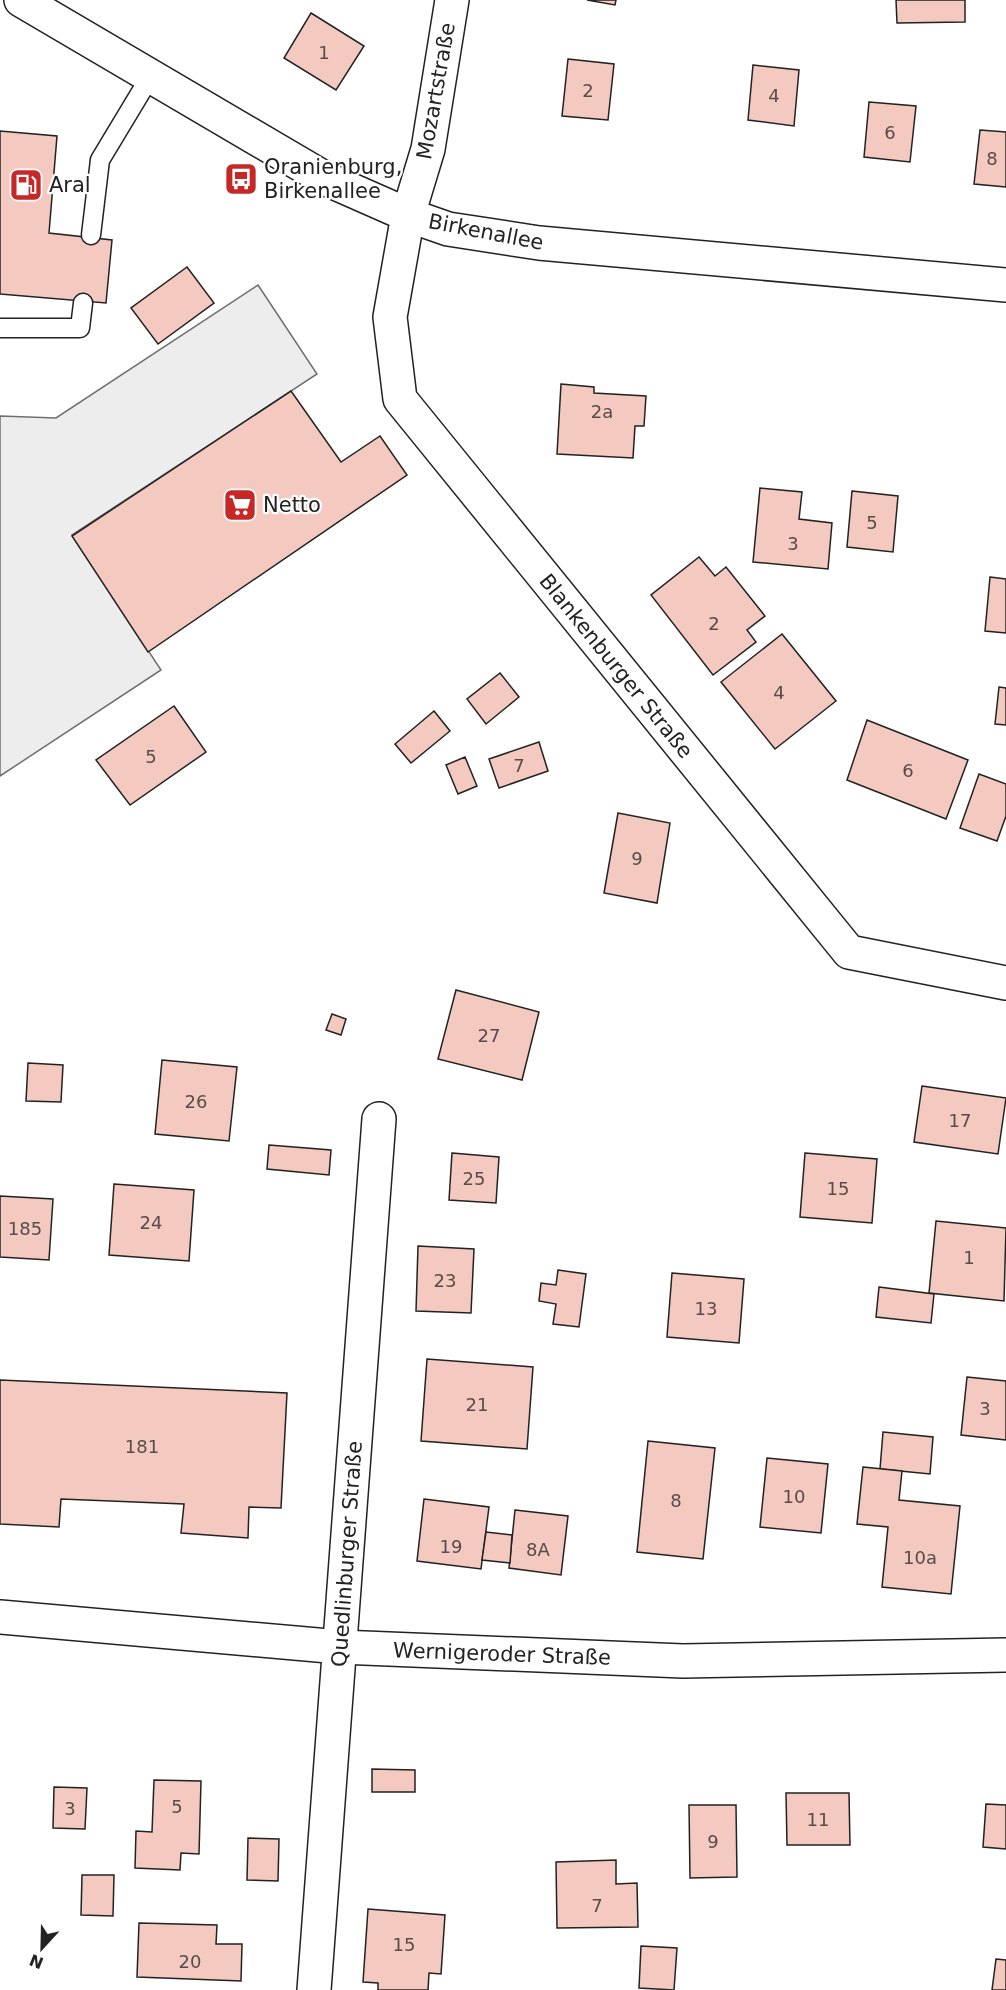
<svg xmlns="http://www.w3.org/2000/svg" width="1006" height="1990" viewBox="0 0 1006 1990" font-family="'DejaVu Sans',sans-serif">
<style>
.parking{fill:#ededed;stroke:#6f6f6f;stroke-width:1.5}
.building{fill:#f3c9c0;stroke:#222;stroke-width:1.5}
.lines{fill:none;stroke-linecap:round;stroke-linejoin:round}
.lane-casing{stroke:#222;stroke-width:21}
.street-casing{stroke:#222;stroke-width:36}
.lane{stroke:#fff;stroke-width:18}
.street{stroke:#fff;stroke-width:33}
.labels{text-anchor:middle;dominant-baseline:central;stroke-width:4.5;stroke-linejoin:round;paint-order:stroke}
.number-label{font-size:18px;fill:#564c4a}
.street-label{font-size:21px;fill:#222;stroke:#fff}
.poi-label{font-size:21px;fill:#222;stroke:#fff;text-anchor:start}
</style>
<rect width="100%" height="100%" fill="#fff"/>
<path class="parking" d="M258,285L317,374L72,535L161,670L0,776V416L56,418Z"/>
<g class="building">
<path d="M587,0H616L615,5Z"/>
<path d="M896,0H965V22L897,23Z"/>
<path d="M311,13L364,46L336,90L284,58Z"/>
<path d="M568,59L614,64L608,120L562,116Z"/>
<path d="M753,65L799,70L794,126L748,120Z"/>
<path d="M869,102L916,106L910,162L864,157Z"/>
<path d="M980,130L1006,132V187L974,184Z"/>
<path d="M0,131L57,136L49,233L112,240L106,303L0,294Z"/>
<path d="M187,267L214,303L158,344L131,308Z"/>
<path d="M561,384L594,387V393L646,396L644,426H635L633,458L557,454Z"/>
<path d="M291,391L341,462L380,436L407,475L148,652L72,536Z"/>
<path d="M760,488L802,492L799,519L832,523L828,569L753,562Z"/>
<path d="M852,491L898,496L893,552L847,547Z"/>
<path d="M699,557L715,576L726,567L765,616L747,630L756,642L713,675L651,595Z"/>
<path d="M990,577L1006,579V633L985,631Z"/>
<path d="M782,634L836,701L775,749L721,682Z"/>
<path d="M500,673L519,697L486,724L467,699Z"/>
<path d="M999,687L1006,688V725L995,724Z"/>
<path d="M174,706L206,752L130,805L96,760Z"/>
<path d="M434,711L450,731L411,763L395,744Z"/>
<path d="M867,720L968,760L946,819L847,780Z"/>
<path d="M539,742L548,771L499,788L489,759Z"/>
<path d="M465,757L477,786L458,794L446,765Z"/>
<path d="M979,774L1006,784V816L997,841L960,828Z"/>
<path d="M618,813L670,823L657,903L604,893Z"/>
<path d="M456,990L539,1012L522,1080L438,1059Z"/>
<path d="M332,1014L346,1019L341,1035L326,1030Z"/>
<path d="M162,1060L237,1067L229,1141L155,1134Z"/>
<path d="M28,1063L63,1065L61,1102L26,1101Z"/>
<path d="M922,1086L1006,1098L998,1154L914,1142Z"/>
<path d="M269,1145L331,1150L329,1175L267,1169Z"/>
<path d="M452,1153L499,1157L496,1203L449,1200Z"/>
<path d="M805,1153L877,1159L872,1223L800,1217Z"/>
<path d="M114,1184L194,1190L189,1261L109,1255Z"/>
<path d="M0,1196L53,1199L49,1260L0,1257Z"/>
<path d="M936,1221L1006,1228L1004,1301L929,1293Z"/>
<path d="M418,1246L474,1249L471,1313L416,1311Z"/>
<path d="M558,1270L586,1274L579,1327L553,1324L556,1304L539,1301L541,1283L556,1285Z"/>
<path d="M672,1273L744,1279L739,1343L667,1337Z"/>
<path d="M879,1287L934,1294L931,1323L876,1317Z"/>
<path d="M427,1359L533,1367L527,1449L421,1441Z"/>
<path d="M967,1377L1006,1381V1440L961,1435Z"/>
<path d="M0,1380L287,1393L281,1508L249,1507L248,1538L181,1533L184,1504L61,1499L59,1527L0,1524Z"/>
<path d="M883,1432L933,1437L930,1474L880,1469Z"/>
<path d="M648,1441L715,1448L703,1559L637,1552Z"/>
<path d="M767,1458L828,1464L821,1533L760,1527Z"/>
<path d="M863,1467L902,1471L899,1500L960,1506L951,1594L882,1587L888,1527L857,1524Z"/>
<path d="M424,1499L489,1507L481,1569L417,1561Z"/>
<path d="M515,1510L568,1516L561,1575L509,1568Z"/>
<path d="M486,1532L512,1535L510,1563L482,1560Z"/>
<path d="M372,1769L415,1770V1792H372Z"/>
<path d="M154,1780L201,1781L199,1854L181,1853L180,1870L135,1868L136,1831L152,1832Z"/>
<path d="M54,1787L87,1788L85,1829L53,1828Z"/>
<path d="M786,1793H849L850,1845H787Z"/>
<path d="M986,1804L1006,1805V1849L983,1847Z"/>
<path d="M689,1805H736L737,1877L690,1878Z"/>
<path d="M248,1838L279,1839L278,1881L247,1880Z"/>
<path d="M616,1860V1884L637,1883L638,1927L557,1928L556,1862Z"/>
<path d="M82,1875H114L113,1916L81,1915Z"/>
<path d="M368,1909L445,1915L441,1974L429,1973L428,1990H378V1983L363,1982Z"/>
<path d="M139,1923L217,1925L216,1944H242L241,1981L137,1977Z"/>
<path d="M641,1946L677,1948L674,1990L639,1988Z"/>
<path d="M996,1959L1006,1960V1990H992Z"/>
</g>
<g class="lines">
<g class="lane-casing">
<g id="lane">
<path d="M91,235L100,160L150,77"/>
<path d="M0,328H80L83,303"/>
</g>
</g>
<g class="street-casing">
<g id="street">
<path d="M21,0L324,178L408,215L448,229L539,243L1006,285"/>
<path d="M452,0L428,149L408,215L390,317L400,399L849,952L1006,983"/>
<path d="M0,1617L340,1647L683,1661L1006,1655"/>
<path d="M314,1990L379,1119"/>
</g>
</g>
<use href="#lane" class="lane"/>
<use href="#street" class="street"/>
</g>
<defs>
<g id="bus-square" transform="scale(1.725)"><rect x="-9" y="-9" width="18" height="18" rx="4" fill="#c62828" stroke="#fff"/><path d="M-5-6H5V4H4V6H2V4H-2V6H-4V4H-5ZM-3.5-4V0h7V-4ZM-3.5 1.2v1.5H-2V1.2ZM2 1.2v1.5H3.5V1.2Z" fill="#fff"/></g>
<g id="fuel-square" transform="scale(1.725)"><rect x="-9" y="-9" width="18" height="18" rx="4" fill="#c62828" stroke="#fff"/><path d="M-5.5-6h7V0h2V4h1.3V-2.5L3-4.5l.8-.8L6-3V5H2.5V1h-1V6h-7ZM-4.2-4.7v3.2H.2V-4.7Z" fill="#fff"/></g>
<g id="supermarket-square" transform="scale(1.725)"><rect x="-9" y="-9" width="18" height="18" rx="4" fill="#c62828" stroke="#fff"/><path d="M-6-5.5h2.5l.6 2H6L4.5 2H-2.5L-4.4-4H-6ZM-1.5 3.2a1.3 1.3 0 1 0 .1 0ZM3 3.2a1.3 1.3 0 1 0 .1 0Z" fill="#fff"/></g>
</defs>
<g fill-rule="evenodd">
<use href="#bus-square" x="241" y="179"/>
<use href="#fuel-square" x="26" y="185"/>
<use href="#supermarket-square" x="240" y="505"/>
</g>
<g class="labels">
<g class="number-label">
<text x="324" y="52">1</text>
<text x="588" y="90">2</text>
<text x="774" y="95">4</text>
<text x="890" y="132">6</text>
<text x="992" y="158">8</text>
<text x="602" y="411">2a</text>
<text x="872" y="522">5</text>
<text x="793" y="543">3</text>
<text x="714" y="623">2</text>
<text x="779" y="692">4</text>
<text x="151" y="756">5</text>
<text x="519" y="765">7</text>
<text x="908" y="770">6</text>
<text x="637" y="858">9</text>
<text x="489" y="1035">27</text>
<text x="196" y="1101">26</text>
<text x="960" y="1120">17</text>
<text x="474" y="1178">25</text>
<text x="838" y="1188">15</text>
<text x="151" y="1222">24</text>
<text x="25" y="1228">185</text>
<text x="969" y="1257">1</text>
<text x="445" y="1280">23</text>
<text x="706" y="1308">13</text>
<text x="477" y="1404">21</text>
<text x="985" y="1408">3</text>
<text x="142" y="1446">181</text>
<text x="794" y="1496">10</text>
<text x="676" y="1500">8</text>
<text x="451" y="1546">19</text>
<text x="538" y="1549">8A</text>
<text x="920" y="1557">10a</text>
<text x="177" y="1806">5</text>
<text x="70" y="1808">3</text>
<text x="818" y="1819">11</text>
<text x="713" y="1841">9</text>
<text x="597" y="1905">7</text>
<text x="404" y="1944">15</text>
<text x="190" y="1961">20</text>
</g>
<g class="street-label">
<text transform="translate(436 91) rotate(-80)">Mozartstraße</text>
<text transform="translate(486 232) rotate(11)">Birkenallee</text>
<text transform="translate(616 666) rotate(51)">Blankenburger Straße</text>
<text transform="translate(347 1554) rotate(-86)">Quedlinburger Straße</text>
<text transform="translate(502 1654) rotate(2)">Wernigeroder Straße</text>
</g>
<g class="poi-label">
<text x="264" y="167">Oranienburg,<tspan x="264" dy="24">Birkenallee</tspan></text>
<text x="49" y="185">Aral</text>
<text x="263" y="505">Netto</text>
</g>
</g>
<g transform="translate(42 1948) rotate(202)" stroke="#ffffff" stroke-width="4.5" paint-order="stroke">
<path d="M0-4.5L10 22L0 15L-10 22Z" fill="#222222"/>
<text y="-9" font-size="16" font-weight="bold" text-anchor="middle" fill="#222222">N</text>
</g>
</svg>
